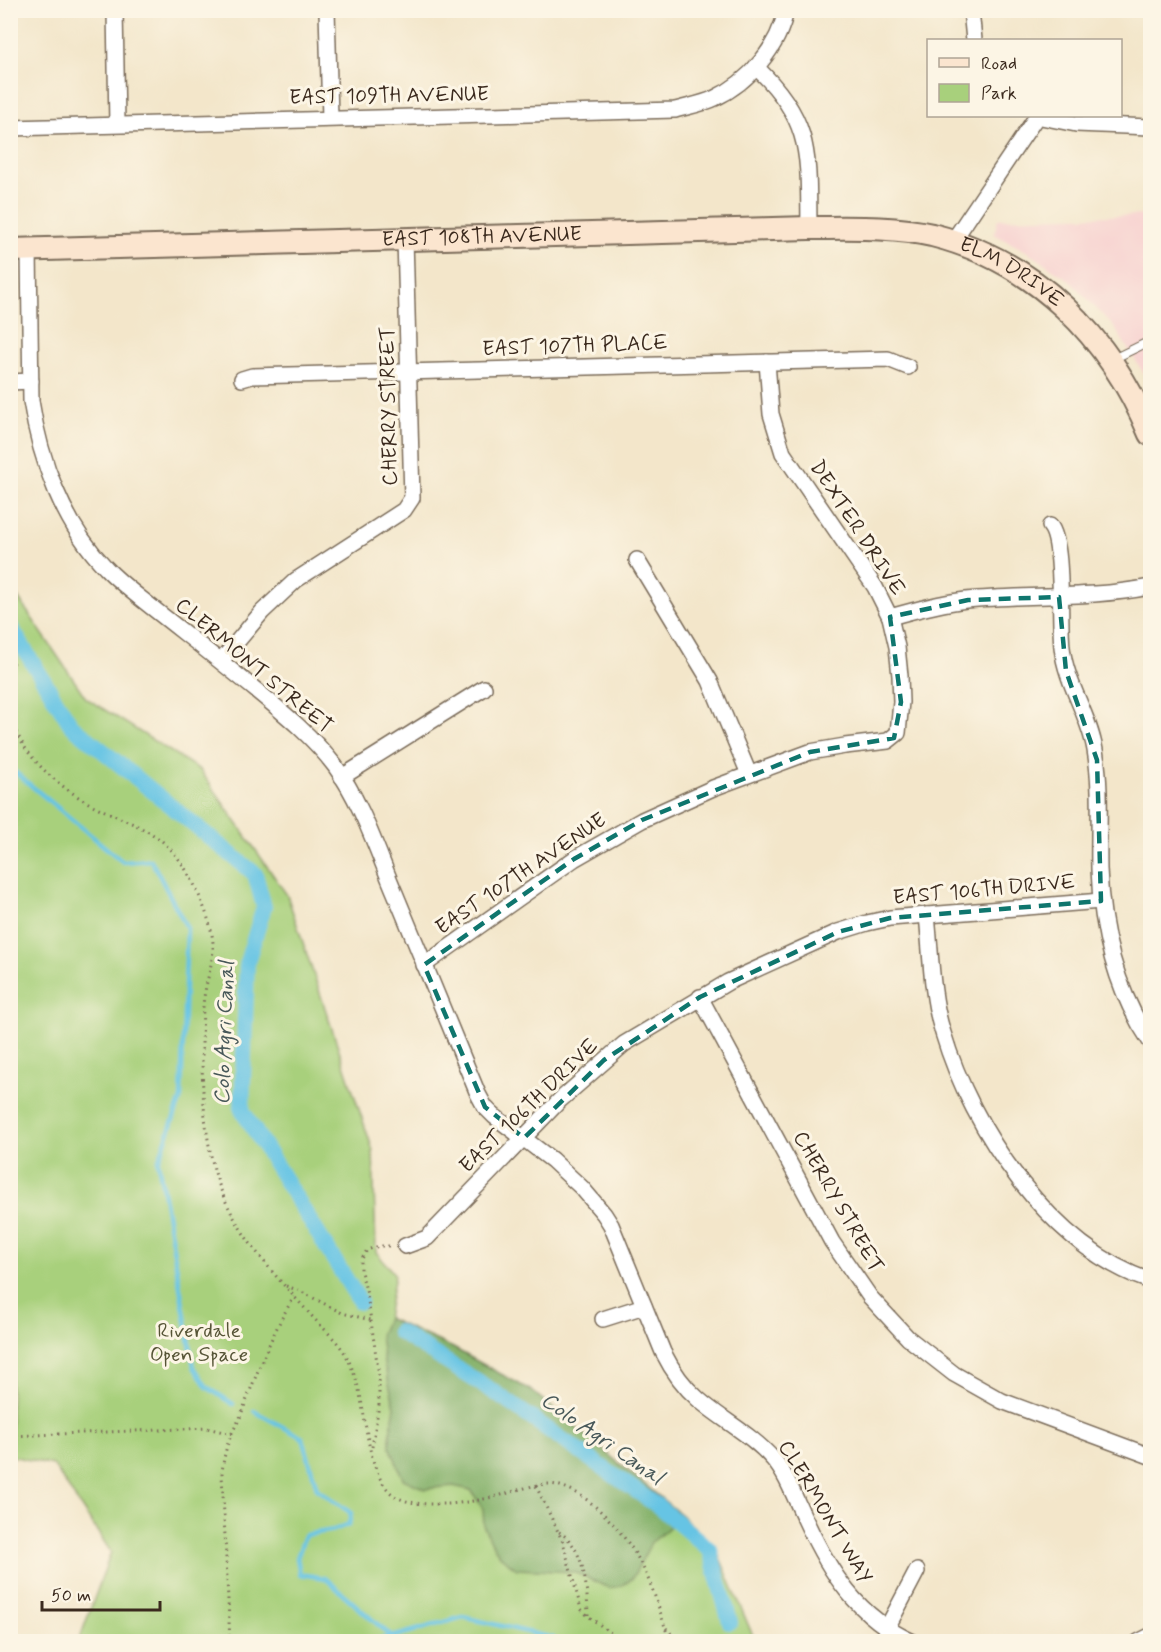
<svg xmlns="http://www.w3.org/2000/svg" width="1161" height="1652" viewBox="0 0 1161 1652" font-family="Mynerve,sans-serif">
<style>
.built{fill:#f7d0cf}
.green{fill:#a8d07c;stroke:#727d4d;stroke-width:1.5}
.forest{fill:#86b26c;stroke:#606e45;stroke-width:1.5}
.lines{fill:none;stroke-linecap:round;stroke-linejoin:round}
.stream{stroke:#66c4e4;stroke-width:4.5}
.canal{stroke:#66c4e4;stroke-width:16}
.lane-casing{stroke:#7b6c5a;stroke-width:10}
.street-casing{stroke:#7b6c5a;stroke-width:18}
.secondary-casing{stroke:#7b6c5a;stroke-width:26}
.path{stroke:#7b6c5a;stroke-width:3;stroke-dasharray:1.5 4.5;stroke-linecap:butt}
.lane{stroke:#fff;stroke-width:8}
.street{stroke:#fff;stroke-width:15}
.secondary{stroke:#fbe5cf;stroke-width:22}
.marked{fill:none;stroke:#0f766e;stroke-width:4.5;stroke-dasharray:12 8;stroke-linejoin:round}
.labels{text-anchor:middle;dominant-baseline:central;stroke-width:6;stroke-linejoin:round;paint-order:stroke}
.street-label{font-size:21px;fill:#3b2a1e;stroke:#fcf5e5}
.park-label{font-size:21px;fill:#565436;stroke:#fcf5e5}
.water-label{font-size:22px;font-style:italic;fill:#485859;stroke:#fcf5e5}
</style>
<rect width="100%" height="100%" fill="#fcf5e5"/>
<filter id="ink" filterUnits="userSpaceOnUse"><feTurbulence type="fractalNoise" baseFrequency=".0167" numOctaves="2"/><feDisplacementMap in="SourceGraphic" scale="12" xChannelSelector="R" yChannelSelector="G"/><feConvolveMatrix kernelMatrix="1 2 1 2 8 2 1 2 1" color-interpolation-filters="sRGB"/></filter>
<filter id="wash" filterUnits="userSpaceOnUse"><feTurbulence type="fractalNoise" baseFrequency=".008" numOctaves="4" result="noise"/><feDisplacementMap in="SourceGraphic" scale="24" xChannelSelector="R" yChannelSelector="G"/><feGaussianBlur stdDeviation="1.35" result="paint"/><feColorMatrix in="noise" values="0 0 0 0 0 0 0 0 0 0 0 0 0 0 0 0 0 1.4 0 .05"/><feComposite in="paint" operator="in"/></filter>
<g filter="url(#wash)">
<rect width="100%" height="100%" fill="#f3e6ca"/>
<path class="built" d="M1150,215V383L1114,327L1069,280L1028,252L994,234L998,219Z"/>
<path class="green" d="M10,586L86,698L200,770L287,895L373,1151L376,1252L395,1275L387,1318L453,1348L532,1391L673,1508L715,1546L755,1641H79L111,1552L53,1465L11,1456Z"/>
<path class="forest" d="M387,1318L453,1348L532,1391L682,1516L651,1543L632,1579L621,1586L609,1588L574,1572L517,1569L502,1558L494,1547L484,1527L483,1509L471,1490L453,1486L425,1489L403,1479L390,1446V1434L395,1407L384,1364L380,1335Z"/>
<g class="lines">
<g class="stream">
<path d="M10,768L123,862L151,860L187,928L181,1098L158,1162L194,1367L207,1387L233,1404"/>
<path d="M254,1411L303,1438L317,1489L351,1513L349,1524L334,1530L305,1535L297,1558L300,1574L325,1578L392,1637L463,1617L553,1638L556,1642"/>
<path d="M367,1642L391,1637"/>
</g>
<g class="canal">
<path d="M10,626L71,725L255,874L264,907L247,962L242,1110L360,1302"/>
<path d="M399,1332L491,1390L658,1506L710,1550L730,1622"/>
</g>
</g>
</g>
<g filter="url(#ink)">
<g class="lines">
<g class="lane-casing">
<path id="lane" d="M1111,360L1150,341"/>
</g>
<g class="street-casing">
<g id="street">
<path d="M115,10L117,124"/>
<path d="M327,10L330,118"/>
<path d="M971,10L974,40"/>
<path d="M756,67C813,121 808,156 809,228"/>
<path d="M1036,116L1076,124L1150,127"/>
<path d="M10,128L675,110C689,106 703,104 715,98C749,82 779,47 786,10"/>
<path d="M953,241L1037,116"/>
<path d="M29,250L31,401C40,460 63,524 106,568C120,583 138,596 154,609C188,636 223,663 257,691C285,714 313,737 335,766C362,803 377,851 395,893C422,960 450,1027 478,1094L485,1107L494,1116L552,1160L582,1188L604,1214L611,1225L663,1352C672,1370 683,1386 698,1399C722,1420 751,1434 773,1459C787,1475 795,1499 805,1519C830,1573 857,1617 913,1642"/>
<path d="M242,379L252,376L888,359L908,367"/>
<path d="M10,382L31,381"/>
<path d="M1050,526C1064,542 1059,620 1062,647C1066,684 1089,714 1095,750C1102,790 1098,829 1099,869C1101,929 1116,991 1150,1041"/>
<path d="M637,560L710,681L749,774"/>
<path d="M890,617C915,610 940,603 966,600C1028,594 1089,599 1150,587"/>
<path d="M221,661L262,612L296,580L404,510L412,498L405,238"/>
<path d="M342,777L484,688"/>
<path d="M927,915C931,953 931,996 943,1033C972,1130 1050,1247 1150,1281"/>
<path d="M424,965L574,859L642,820L713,788L810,752L845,746L888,741L898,733L901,702L900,676L897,647L890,617L875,587L783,453L771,414L767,362"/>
<path d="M700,997L832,1242L870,1297L908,1338L954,1374L1002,1401L1150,1456"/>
<path d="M405,1246L427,1238L560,1100L624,1044L728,982L838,932L867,923L890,918L1101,901"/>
<path d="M603,1319L644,1306"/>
<path d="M887,1628L917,1571"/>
<path d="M1138,1642L1150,1636"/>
</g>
</g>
<g class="secondary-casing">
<g id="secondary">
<path id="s1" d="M10,250L809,228C850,228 892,226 932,235C1036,261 1110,337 1150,434"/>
</g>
</g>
<g class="path">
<path d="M10,657L13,664L10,693"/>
<path d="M10,715C20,753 53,782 85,801C108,814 134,822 155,836C178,851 194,881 203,905C208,917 212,930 213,943C214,964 204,985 203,1007C201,1060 201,1117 214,1169C230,1228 270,1270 310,1314C322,1328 340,1342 348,1359C351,1366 355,1375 357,1383C367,1415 366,1470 391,1493C403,1503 419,1504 434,1504C459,1505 481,1500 505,1494C518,1490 535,1484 549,1484C588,1486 632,1541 646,1574C656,1596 662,1619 670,1642"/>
<path d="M286,1286L300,1291L342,1313L371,1320"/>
<path d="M10,1436L207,1428L232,1434"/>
<path d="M372,1447L379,1405V1376L367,1294L361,1272V1260L367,1250L379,1246H390"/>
<path d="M536,1486L563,1542L581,1609L588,1616L623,1642"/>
<path d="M559,1532C585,1547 587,1588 588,1615"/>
<path d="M666,1628L679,1642"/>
<path d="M230,1642L222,1474C223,1460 226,1446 232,1433C235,1426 240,1420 242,1412C257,1373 272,1332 294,1297"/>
<path d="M655,1642L668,1638"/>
<path d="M736,1642H744"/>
</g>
<use href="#lane" class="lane"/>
<use href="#street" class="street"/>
<use href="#secondary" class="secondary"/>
</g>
</g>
<path class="marked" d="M1059,597L1066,671L1097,760L1101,901L890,918L838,932L700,997L604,1060L524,1138L485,1107L424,965L574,859L642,820L810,752L894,738L901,702L890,617L968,600Z"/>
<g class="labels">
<g class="street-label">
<text transform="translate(389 96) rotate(-1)">EAST 109TH AVENUE</text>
<text stroke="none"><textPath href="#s1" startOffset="472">EAST 108TH AVENUE</textPath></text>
<text stroke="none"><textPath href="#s1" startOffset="1011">ELM DRIVE</textPath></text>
<text transform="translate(575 346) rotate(-2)">EAST 107TH PLACE</text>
<text transform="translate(389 406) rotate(-91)">CHERRY STREET</text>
<text transform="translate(857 528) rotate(57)">DEXTER DRIVE</text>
<text transform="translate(254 666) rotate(40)">CLERMONT STREET</text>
<text transform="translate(521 874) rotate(-34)">EAST 107TH AVENUE</text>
<text transform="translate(984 890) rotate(-5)">EAST 106TH DRIVE</text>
<text transform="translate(529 1106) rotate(-44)">EAST 106TH DRIVE</text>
<text transform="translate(838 1202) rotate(60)">CHERRY STREET</text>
<text transform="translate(825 1512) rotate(59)">CLERMONT WAY</text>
</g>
<g class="park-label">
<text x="199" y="1331">Riverdale<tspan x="199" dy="24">Open Space</tspan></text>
</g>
<g class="water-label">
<text transform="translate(225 1033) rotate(-88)">Colo Agri Canal</text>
<text transform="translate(602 1439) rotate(35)">Colo Agri Canal</text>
</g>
</g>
<rect width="1161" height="1652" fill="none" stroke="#fcf5e5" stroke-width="36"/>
<rect x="927" y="39" width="195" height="78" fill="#fcf5e5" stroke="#afa495" stroke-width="1.5"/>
<rect x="939" y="58" width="30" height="9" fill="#fbe5cf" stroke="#afa495" stroke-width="1.5"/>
<text x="981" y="69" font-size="18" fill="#3b2a1e">Road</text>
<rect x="939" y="84" width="30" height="18" fill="#a8d07c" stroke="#afa495" stroke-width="1.5"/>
<text x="981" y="99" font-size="18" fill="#3b2a1e">Park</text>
<path d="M42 1601v9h118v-9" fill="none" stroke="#3b2a1e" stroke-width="3"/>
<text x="51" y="1601" font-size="18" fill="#3b2a1e" stroke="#fcf5e5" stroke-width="4.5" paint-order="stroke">50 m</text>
</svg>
